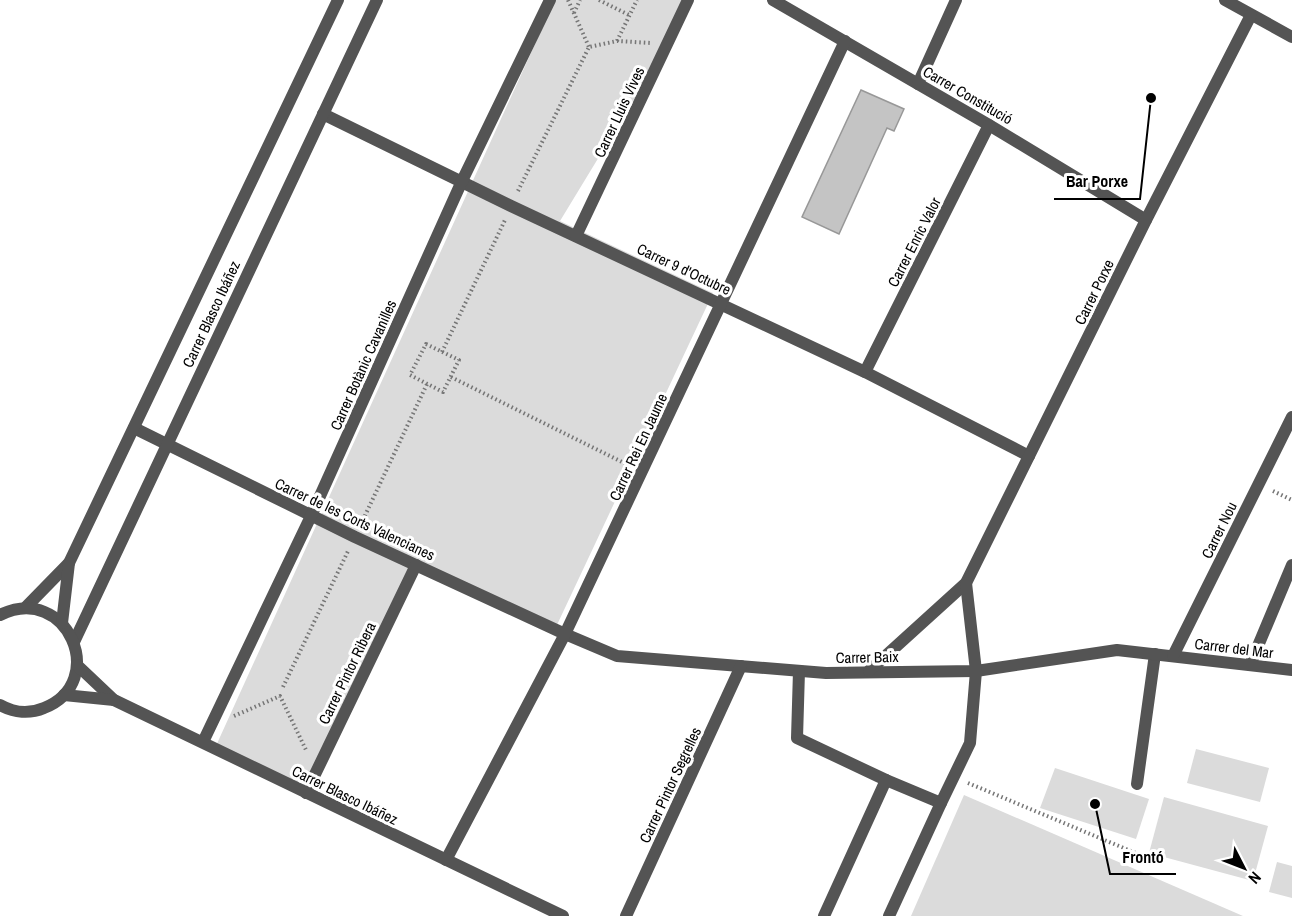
<svg xmlns="http://www.w3.org/2000/svg" width="1292" height="916" viewBox="0 0 1292 916" font-family="'Archivo Narrow',sans-serif">
<style>
.green{fill:#dbdbdb}
.building{fill:#c4c4c4;stroke:#989898;stroke-width:1.5}
.lines{fill:none;stroke-linecap:round;stroke-linejoin:round}
.path{stroke:#767676;stroke-width:4;stroke-dasharray:1.5 3;stroke-linecap:butt}
.pedestrian{stroke:#545454;stroke-width:12}
.minor{stroke:#545454;stroke-width:12}
.tertiary{stroke:#545454;stroke-width:12}
.labels{text-anchor:middle;dominant-baseline:central;stroke-width:6;stroke-linejoin:round;paint-order:stroke}
.street-label{font-size:15px;fill:#000;stroke:#fff}
.leader{fill:none;stroke:#000;stroke-width:2}
.callout-dot{fill:#000;stroke:#fff;stroke-width:2}
.callout-label{font-size:16px;text-anchor:middle;font-weight:bold;fill:#000;stroke:#fff;stroke-width:6;stroke-linejoin:round;paint-order:stroke}
</style>
<rect width="100%" height="100%" fill="#fff"/>
<g class="green">
<path d="M555,0H688L667,45L560,221L713,293L556,627L416,565L306,793L215,748Z"/>
<path d="M1196,749L1269,768L1260,802L1187,783Z"/>
<path d="M1055,768L1149,799L1136,839L1040,808Z"/>
<path d="M964,795L1243,916H911Z"/>
<path d="M1164,797L1268,826L1253,881L1149,853Z"/>
<path d="M1277,862L1292,866V898L1269,892Z"/>
</g>
<path class="building" d="M861,90L904,109L894,131L887,128L839,234L802,217Z"/>
<g class="lines">
<g class="path">
<path d="M568,0L589,47"/>
<path d="M599,0L629,15"/>
<path d="M574,13L580,0"/>
<path d="M617,41L637,0"/>
<path d="M518,191L589,47L617,41L651,43"/>
<path d="M426,344L459,360L443,392L410,375Z"/>
<path d="M442,352L505,220"/>
<path d="M451,377L628,465"/>
<path d="M1273,491L1292,500"/>
<path d="M361,524L427,384"/>
<path d="M283,687L349,549"/>
<path d="M234,716L280,696L307,752"/>
<path d="M968,783L1138,854"/>
</g>
<g class="pedestrian">
<path d="M1250,665L1292,565"/>
<path d="M1137,784L1155,654"/>
</g>
<g class="minor">
<path d="M773,0L989,125L1146,220"/>
<path d="M1225,0L1292,37"/>
<path d="M918,84L956,0"/>
<path d="M323,114L511,206L865,372L1029,456"/>
<path d="M576,236L688,0"/>
<path d="M865,372L989,125"/>
<path d="M134,428L355,537L565,634L617,656L826,673L976,671L1117,650L1292,670"/>
<path d="M74,642L377,0"/>
<path d="M1173,656L1292,417"/>
<path d="M799,671L797,738L886,780"/>
<path d="M869,671L966,583L1146,220L1251,15"/>
<path d="M203,742L311,516L462,181L550,0"/>
<path d="M306,793L416,565"/>
<path d="M446,860L565,634L845,41"/>
<path d="M626,916L741,666"/>
<path d="M824,916L886,780L941,803"/>
<path d="M889,916L941,803L970,743L976,671L966,583"/>
</g>
<g class="tertiary">
<path d="M25,608L69,563L338,0"/>
<path d="M0,615C67,582 110,682 44,708C30,714 14,713 0,705"/>
<path d="M62,623L69,563"/>
<path d="M77,665L114,700L563,916"/>
<path d="M64,695L114,700"/>
</g>
</g>
<g class="labels">
<g class="street-label">
<text transform="translate(968 95) rotate(30)">Carrer Constitució</text>
<text transform="translate(619 112) rotate(-65)">Carrer Lluis Vives</text>
<text transform="translate(914 242) rotate(-63)">Carrer Enric Valor</text>
<text transform="translate(684 269) rotate(25)">Carrer 9 d'Octubre</text>
<text transform="translate(1094 292) rotate(-64)">Carrer Porxe</text>
<text transform="translate(211 314) rotate(-65)">Carrer Blasco Ibáñez</text>
<text transform="translate(363 365) rotate(-66)">Carrer Botànic Cavanilles</text>
<text transform="translate(638 447) rotate(-65)">Carrer Rei En Jaume</text>
<text transform="translate(355 519) rotate(25)">Carrer de les Corts Valencianes</text>
<text transform="translate(1219 530) rotate(-64)">Carrer Nou</text>
<text transform="translate(1234 648) rotate(7)">Carrer del Mar</text>
<text transform="translate(867 657) rotate(-1)">Carrer Baix</text>
<text transform="translate(347 673) rotate(-64)">Carrer Pintor Ribera</text>
<text transform="translate(670 785) rotate(-65)">Carrer Pintor Segrelles</text>
<text transform="translate(345 795) rotate(26)">Carrer Blasco Ibáñez</text>
</g>
</g>
<path class="leader" d="M1151 98L1140 199H1054M1095 804L1110 874H1176"/>
<g class="callout-dot">
<circle cx="1151" cy="98" r="6"/>
<circle cx="1095" cy="804" r="6"/>
</g>
<g class="callout-label">
<text x="1097" y="187">Bar Porxe</text>
<text x="1143" y="863">Frontó</text>
</g>
<g transform="translate(1244 868) rotate(132)" stroke="#ffffff" stroke-width="4.5" paint-order="stroke">
<path d="M0-4.5L10 22L0 15L-10 22Z" fill="#000000"/>
<text y="-9" font-size="16" font-weight="bold" text-anchor="middle" fill="#000000">N</text>
</g>
</svg>
